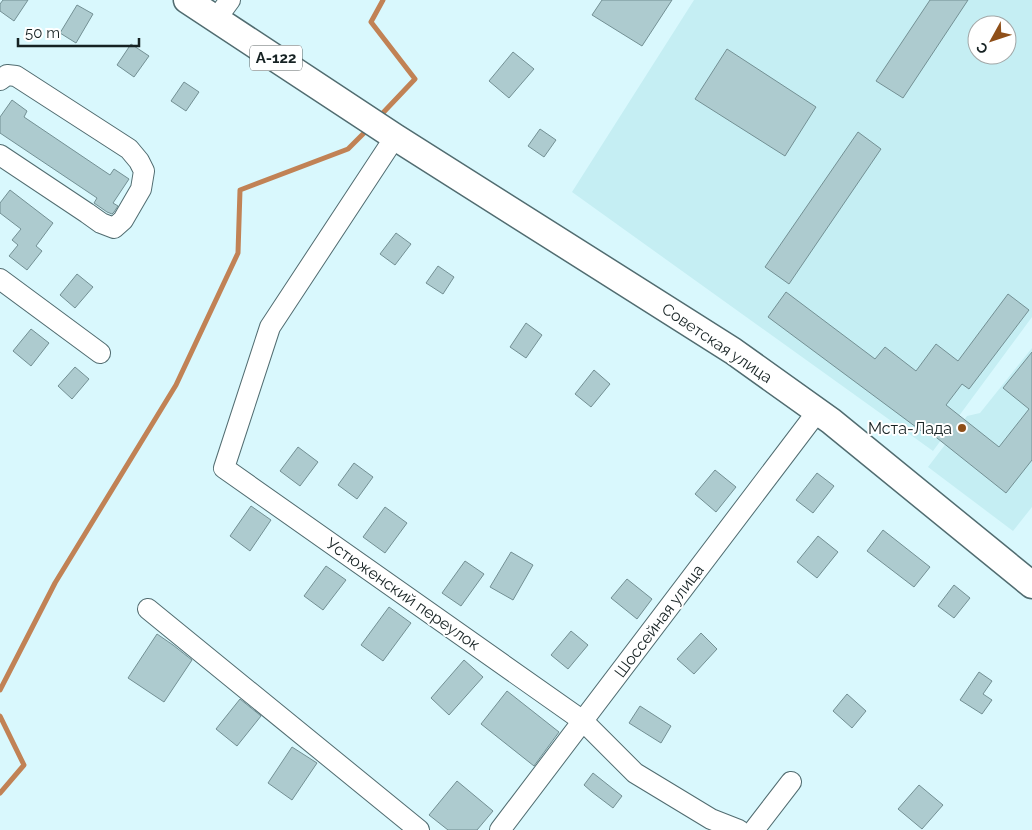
<svg xmlns="http://www.w3.org/2000/svg" width="1032" height="830" viewBox="0 0 1032 830" font-family="Raleway,sans-serif">
<style>
.built{fill:#c5eef3;fill-rule:evenodd}
.lines{fill:none;stroke-linecap:round;stroke-linejoin:round}
.stream{stroke:#c18255;stroke-width:5}
.building{fill:#adcbcf;stroke:#739094}
.minor-casing{stroke:#516c70;stroke-width:22}
.major-casing{stroke:#516c70;stroke-width:29}
.minor{stroke:#fff;stroke-width:20}
.major{stroke:#fff;stroke-width:26}
.poi-dot{fill:#8f4f19;stroke:#fff;stroke-width:2}
.labels{text-anchor:middle;dominant-baseline:central;stroke-width:4;stroke-linejoin:round;paint-order:stroke}
.shield{fill:#fff;stroke:#5c6465;stroke-width:1}
.shield-label{font-size:15px;font-weight:bold;fill:#162223}
.street-label{font-size:16px;fill:#162223;stroke:#fff}
.poi-label{font-size:16px;fill:#162223;stroke:#fff;text-anchor:end}
</style>
<rect width="100%" height="100%" fill="#d9f8fd"/>
<g class="built">
<path d="M694,0H1032V317L933,451L572,192ZM977,25H1007V55H977Z"/>
<path d="M1032,348V507L1013,531L928,467L967,416L980,413Z"/>
</g>
<g class="lines">
<g class="stream">
<path d="M379,117L415,79L371,22L383,0"/>
<path d="M0,690L55,583L176,385L238,253L240,190L348,149L368,129"/>
<path d="M0,716L24,765L0,793"/>
</g>
</g>
<g class="building">
<path d="M3,0H28L14,21L0,11V4Z"/>
<path d="M602,0H672L642,46L592,15Z"/>
<path d="M930,0H968L903,98L876,81Z"/>
<path d="M77,5L93,14L76,43L60,33Z"/>
<path d="M131,44L149,56L134,77L117,65Z"/>
<path d="M727,49L816,107L785,156L695,99Z"/>
<path d="M513,52L534,69L509,98L489,81Z"/>
<path d="M184,82L199,92L186,111L171,101Z"/>
<path d="M12,100L27,111L24,117L110,175L114,169L129,179L113,203L118,206L114,212L112,214L107,212L94,203L97,198L0,133V117Z"/>
<path d="M540,129L556,140L544,157L528,146Z"/>
<path d="M858,132L881,149L789,284L765,267Z"/>
<path d="M10,190L53,223L36,246L42,251L27,270L9,256L18,245L12,240L21,229L0,213V203Z"/>
<path d="M396,233L411,244L395,265L380,254Z"/>
<path d="M438,266L454,277L443,294L426,283Z"/>
<path d="M77,274L93,287L75,308L60,295Z"/>
<path d="M786,292L875,359L885,347L916,371L936,344L958,361L1008,294L1029,310L969,389L962,384L946,405L999,447L1029,409L1003,388L1032,352V460L1006,493L927,430L924,433L768,317Z"/>
<path d="M526,323L542,335L526,358L510,347Z"/>
<path d="M31,329L49,343L31,366L13,351Z"/>
<path d="M75,367L89,379L72,399L58,386Z"/>
<path d="M594,370L610,384L591,407L575,394Z"/>
<path d="M298,447L318,462L300,486L280,471Z"/>
<path d="M354,463L373,477L357,499L338,485Z"/>
<path d="M715,470L736,487L716,512L695,494Z"/>
<path d="M817,473L834,486L813,513L796,500Z"/>
<path d="M251,506L271,520L250,551L230,536Z"/>
<path d="M385,507L407,523L385,553L363,537Z"/>
<path d="M883,530L930,567L914,587L867,551Z"/>
<path d="M818,536L838,552L817,578L797,562Z"/>
<path d="M511,552L533,565L513,600L490,587Z"/>
<path d="M465,561L484,574L461,606L442,593Z"/>
<path d="M326,566L346,580L323,610L304,596Z"/>
<path d="M627,579L652,599L637,619L611,598Z"/>
<path d="M954,585L970,598L954,618L938,606Z"/>
<path d="M389,607L411,623L383,661L361,645Z"/>
<path d="M571,631L588,645L568,669L551,655Z"/>
<path d="M701,633L717,649L694,674L677,659Z"/>
<path d="M157,634L173,645L192,660L164,702L128,678Z"/>
<path d="M464,660L483,677L449,715L431,698Z"/>
<path d="M979,672L992,681L983,694L992,700L982,714L960,700Z"/>
<path d="M507,691L559,732L534,766L481,724Z"/>
<path d="M847,694L866,711L852,728L833,711Z"/>
<path d="M240,699L261,716L237,746L216,729Z"/>
<path d="M640,706L671,726L661,743L629,723Z"/>
<path d="M292,747L317,763L292,800L268,783Z"/>
<path d="M593,773L622,796L613,808L592,792L584,785Z"/>
<path d="M457,781L493,811L477,830H448L429,815Z"/>
<path d="M919,785L943,805L922,829L898,809Z"/>
</g>
<g class="lines">
<g class="minor-casing">
<g id="minor">
<path d="M216,19L230,0"/>
<path d="M0,80L7,75L16,76L129,149L139,161L144,171L141,189L123,220L114,228L101,223L87,213L0,155"/>
<path d="M395,137L270,327L224,468L583,721L635,773L711,819L739,830"/>
<path d="M0,279L100,353"/>
<path d="M148,609L419,830"/>
<path d="M500,830L817,412"/>
<path d="M754,830L791,782"/>
</g>
</g>
<g class="major-casing">
<path id="major" d="M187,0L395,137L733,351L831,421L1032,585"/>
</g>
<use href="#minor" class="minor"/>
<use href="#major" class="major"/>
</g>
<circle class="poi-dot" cx="962" cy="428" r="5"/>
<g class="labels">
<rect class="shield" x="250" y="45.5" width="52" height="25" rx="4"/>
<g class="shield-label">
<text x="276" y="58">А-122</text>
</g>
<g class="street-label">
<text transform="translate(717 343) rotate(34)">Советская улица</text>
<text transform="translate(403 594) rotate(35)">Устюженский переулок</text>
<text transform="translate(659 621) rotate(-53)">Шоссейная улица</text>
</g>
<g class="poi-label">
<text x="952" y="428">Мста-Лада</text>
</g>
</g>
<g transform="translate(992 40) rotate(230)"><circle r="24" fill="#ffffff" stroke="#a2a7a7"/>
<path d="M0-4L9 19L0 12L-9 19Z" fill="#8f4f19"/>
<text y="-8" font-size="14" font-weight="bold" text-anchor="middle" fill="#162223">С</text>
</g>
<path d="M18 38v8h121v-8" fill="none" stroke="#162223" stroke-width="2.5"/>
<text x="25" y="38" font-size="15" fill="#162223" stroke="#ffffff" stroke-width="4" paint-order="stroke">50 m</text>
</svg>
